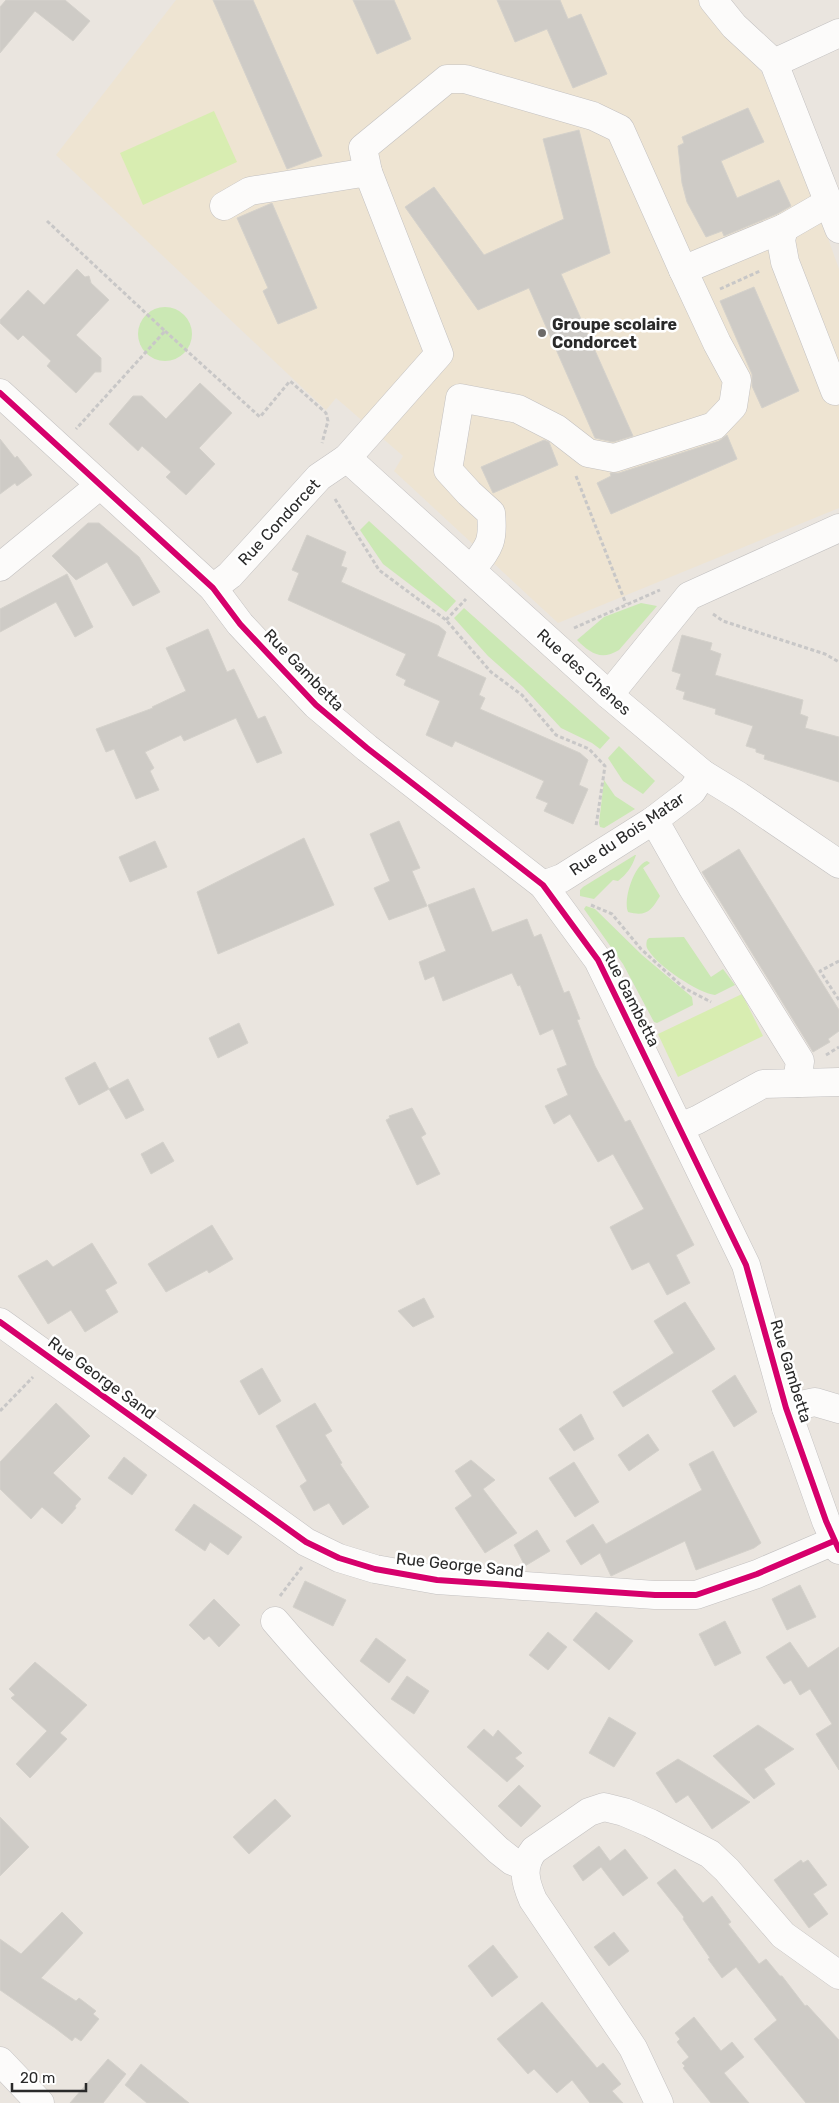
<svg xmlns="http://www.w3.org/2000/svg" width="839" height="2103" viewBox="0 0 839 2103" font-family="Rubik,sans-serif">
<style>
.education{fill:#eee4d2}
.green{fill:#cbe8b4}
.pitch{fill:#d8edb1}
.building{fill:#cecbc6;stroke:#d4d1cb}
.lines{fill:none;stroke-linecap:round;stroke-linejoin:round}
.minor-casing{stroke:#c3c1c1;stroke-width:29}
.path{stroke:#c8c7c7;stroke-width:3;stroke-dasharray:4 2.5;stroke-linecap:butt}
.minor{stroke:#fcfbfa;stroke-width:28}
.cycleway-casing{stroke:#fff;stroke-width:9}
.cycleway{stroke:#d6006c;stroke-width:6}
.poi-dot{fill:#6d6b69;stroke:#fff;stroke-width:2}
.labels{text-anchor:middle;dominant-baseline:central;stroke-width:5;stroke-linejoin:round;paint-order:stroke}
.poi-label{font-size:16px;font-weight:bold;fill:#2a2a2a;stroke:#fff;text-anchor:start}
.street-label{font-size:16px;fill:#2a2a2a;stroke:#fff}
</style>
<rect width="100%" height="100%" fill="#eae5df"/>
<path class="education" d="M176,0H701L762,73L803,169L839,269V508L558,623L394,471L403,456L336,398L326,410L56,155Z"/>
<g class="green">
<circle cx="165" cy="334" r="27"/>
<path d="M369,521L456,601L446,612L383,564L360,530Z"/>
<path d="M641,603L657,606L619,650C601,661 590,653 577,640L604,617Z"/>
<path d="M464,608L610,738L600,749L592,743L561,728L523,687L488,656L454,618Z"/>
<path d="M619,746L655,781L643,794L623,781L608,758Z"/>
<path d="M604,780L615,796L635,809L604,828L600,827L599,823Z"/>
<path d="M635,855H636C632,867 627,874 618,881L613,880L594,899L580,896V890L583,887Z"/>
<path d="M647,861L650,863L643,868L660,896C651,911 646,917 628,912C623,899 634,865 647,861Z"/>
<path d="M586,906L595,909L642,955L692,997L693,1005L657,1023L654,1022L623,964L584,909Z"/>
<path d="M684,937L711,977L723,969L735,985L715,995C698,993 658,966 649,951C646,948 646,944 647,940L649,938Z"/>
</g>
<g class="pitch">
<path d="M214,111L237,162L143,205L120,153Z"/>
<path d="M742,994L763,1036L678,1077L658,1034Z"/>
</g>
<g class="building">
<path d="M6,0H65L90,21L73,41L35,11L0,53V7Z"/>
<path d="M213,0H253L322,156L287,169Z"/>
<path d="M353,0H394L411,39L377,54Z"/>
<path d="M497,0H560L568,19L581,14L607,74L573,88L547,29L515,42Z"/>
<path d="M748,108L764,142L721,161L737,198L779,180L791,206L777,214L724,236L722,231L706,237L687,202L682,183L678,146L684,143L682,137Z"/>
<path d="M579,130L610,253L561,274L633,436L613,442L595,438L529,288L478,310L405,207L434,187L484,255L564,219L543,139Z"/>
<path d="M272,203L317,308L278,324L263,291L268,288L237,218Z"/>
<path d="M77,269L85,277L89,276L91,283L109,300L76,335L101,358V372H95L76,393L47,366L51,361L23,335L18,340L0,323V320L28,290L44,305Z"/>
<path d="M754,287L799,391L762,408L752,386V374L720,301Z"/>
<path d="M200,383L232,413L199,448L215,464L186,495L166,477L171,472L142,446L138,451L109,424L133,396H142L166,419Z"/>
<path d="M727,435L737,459L611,514L597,483L611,476L610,473H619L719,441Z"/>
<path d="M0,439L15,458L17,456L32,475L17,486L15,483L0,494Z"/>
<path d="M544,440L549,442L558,465L493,493L481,467Z"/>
<path d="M88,523H99L139,557L160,592L133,606L107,562L76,580L52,556Z"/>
<path d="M307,535L346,552L341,566L347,568L341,582L439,626L446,632L437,656L486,678L479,695L485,698L480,709L580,753L588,760L579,785L588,789L573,824L544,811L548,803L536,798L544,781L455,741L452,747L426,735L440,701L404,685L406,680L396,675L406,654L288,600L299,573L292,570Z"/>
<path d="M67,574L93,627L75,637L56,602L0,632V609Z"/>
<path d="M208,629L227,672L234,669L258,719L265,716L282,753L257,763L236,718L184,741L181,735L145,752L154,768L150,771L159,790L136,799L114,749L106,752L96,729L153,708L152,707L186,691L166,648Z"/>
<path d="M682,635L712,643L710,650L721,654L715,675L803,700L800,714L808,717L805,728L839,737V782L764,759L765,755L756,752V749L746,746L753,726L715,714L716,709L683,699L685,692L676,689L681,674L672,671Z"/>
<path d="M399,821L420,868L412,871L427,906L389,920L374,888L390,881L370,834Z"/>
<path d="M304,838L334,905L218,954L197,892Z"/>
<path d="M155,841L167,867L130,882L119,857Z"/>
<path d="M739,849L839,1010V1031L828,1039L830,1042L813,1052L702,872Z"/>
<path d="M474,888L492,932L527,919L534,937L541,934L564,993L569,991L580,1019L577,1020L595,1066L625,1122L630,1120L694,1245L676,1255L690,1283L667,1295L649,1262L632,1270L610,1227L644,1209L613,1154L598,1162L570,1114L554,1124L545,1106L568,1095L557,1069L567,1065L553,1029L540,1035L520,985L518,986L512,973L443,1001L434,976L425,980L419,962L446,951L428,905Z"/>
<path d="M239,1023L248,1043L218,1058L209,1038Z"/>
<path d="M95,1062L109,1089L79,1105L65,1078Z"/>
<path d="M128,1079L144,1110L126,1119L109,1089Z"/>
<path d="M412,1108L426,1134L421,1137L440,1174L417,1185L386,1120L390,1118L389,1116Z"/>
<path d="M163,1142L174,1161L151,1174L141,1154Z"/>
<path d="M212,1225L233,1259L209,1273L207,1270L166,1292L148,1264Z"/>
<path d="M92,1243L117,1283L105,1290L118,1312L85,1332L71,1310L48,1324L18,1276L47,1260L53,1267Z"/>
<path d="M424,1298L434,1317L413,1327L398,1311Z"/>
<path d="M685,1302L715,1349L623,1407L613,1392L674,1353L654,1321Z"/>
<path d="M262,1368L281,1401L259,1415L240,1381Z"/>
<path d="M735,1375L757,1412L734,1427L712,1391Z"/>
<path d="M56,1403L90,1436L53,1473L81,1499L75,1506L76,1508L62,1524L42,1507L31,1519L0,1489V1462Z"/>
<path d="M315,1403L332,1431L325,1435L342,1463L340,1464L369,1507L343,1525L329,1503L314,1511L300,1486L307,1481L276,1426Z"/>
<path d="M581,1414L594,1439L574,1451L559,1429Z"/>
<path d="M648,1434L659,1450L629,1471L618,1455Z"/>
<path d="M713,1451L761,1543L754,1548L696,1570L685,1541L611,1576L600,1553L581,1565L566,1541L593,1524L606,1544L702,1490L689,1464Z"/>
<path d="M124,1457L147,1475L132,1495L108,1478Z"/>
<path d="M471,1460L495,1480L483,1489L517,1533L485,1553L455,1508L472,1496L455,1471Z"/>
<path d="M574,1462L599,1502L575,1517L549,1478Z"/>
<path d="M194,1504L242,1537L228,1555L210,1542L205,1551L175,1530Z"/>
<path d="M537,1530L550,1551L525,1566L514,1545Z"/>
<path d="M305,1581L346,1600L333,1626L293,1607Z"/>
<path d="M800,1585L816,1617L787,1630L772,1599Z"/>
<path d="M214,1599L240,1625L219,1647L209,1636L204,1640L189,1625Z"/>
<path d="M596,1612L633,1641L609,1670L573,1640Z"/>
<path d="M725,1621L741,1653L715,1666L699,1634Z"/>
<path d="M548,1632L567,1647L548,1670L529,1655Z"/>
<path d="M376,1638L406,1660L389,1683L360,1661Z"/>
<path d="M790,1642L808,1668L839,1647V1770L816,1734L832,1724L810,1689L800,1695L791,1680L784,1684L766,1657Z"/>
<path d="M35,1662L87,1705L60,1733L67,1739L30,1778L16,1764L47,1731L11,1698L15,1695L9,1689Z"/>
<path d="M407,1676L429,1691L414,1714L391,1699Z"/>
<path d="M609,1717L636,1733L614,1767L589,1753Z"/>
<path d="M758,1725L794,1749L764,1769L775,1784L754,1799L713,1756Z"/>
<path d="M484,1729L493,1737L498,1730L522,1753L515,1758L524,1766L507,1782L467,1747Z"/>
<path d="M678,1759L750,1802L712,1829L688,1795L676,1803L656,1773Z"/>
<path d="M519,1785L541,1806L521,1827L498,1806Z"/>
<path d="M275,1799L291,1816L249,1854L233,1837Z"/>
<path d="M0,1817L29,1847L0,1876Z"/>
<path d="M599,1846L610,1861L625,1849L648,1878L623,1896L601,1867L583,1881L573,1866Z"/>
<path d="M801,1860L803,1863L808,1860L827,1885L813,1894L828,1914L809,1928L774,1880Z"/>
<path d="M675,1869L703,1903L712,1896L731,1922L728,1924L759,1964L766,1959L780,1976H782L805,2006L807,2005L839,2040V2103H806L754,2039L777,2020L736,1967L722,1978L708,1959L710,1958L683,1919L684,1917L657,1883Z"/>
<path d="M62,1912L83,1933L41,1978L76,2001L79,1998L96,2011L93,2014L99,2019L81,2041L75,2037L72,2041L55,2028L0,1990V1939L21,1954Z"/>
<path d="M614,1932L629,1951L609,1966L594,1947Z"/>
<path d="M493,1945L518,1977L492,1997L468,1966Z"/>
<path d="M542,2002L597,2068L603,2063L621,2084L612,2091L623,2103H590L572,2080L557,2093L534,2069L528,2074L497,2039Z"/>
<path d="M694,2017L721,2051L732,2042L744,2057L724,2073L749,2103H711L683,2068L685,2066L682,2063L689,2057L677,2042L680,2039L675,2033Z"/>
<path d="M108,2059L126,2074L103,2103H70Z"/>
<path d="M141,2064L189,2103H147L125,2085Z"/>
</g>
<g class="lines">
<g class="minor-casing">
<g id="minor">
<path d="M713,0L734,26L774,63L839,229"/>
<path d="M774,63L839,33"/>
<path d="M368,172L363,148L447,79H465L593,116L620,129L683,270L717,343L737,380L733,406L714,426L614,458L588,453L557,429L518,409L460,398L448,470L469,493L491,513C494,543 489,547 471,570"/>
<path d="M830,206L817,209L784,228L781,240L785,262L835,391"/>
<path d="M683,270L784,228"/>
<path d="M0,393L213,588L240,624L316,705L367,748L543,885L598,960L746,1265L786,1408L826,1521L839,1550"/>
<path d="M347,458L609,695L703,774L739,796L839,864"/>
<path d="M0,567L99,486"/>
<path d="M213,588L230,575L319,477L347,458L439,354L368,172L250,191L224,206"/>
<path d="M609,695L689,596L839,528"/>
<path d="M654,820L692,887L800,1061L797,1083"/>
<path d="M543,885L562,878L654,820L692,791L703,774"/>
<path d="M680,1127L697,1120L763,1084L839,1082"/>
<path d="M0,1322L306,1542L339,1558L375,1569L437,1580L655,1595H696L757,1574L834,1541"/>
<path d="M786,1408L815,1402L839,1409"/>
<path d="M275,1621C344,1702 421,1776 498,1850L512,1861L525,1866"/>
<path d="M0,2061L40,2103"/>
<path d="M659,2103L633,2048L533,1900C525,1882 521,1866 534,1850L589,1812L604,1807L624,1812L650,1823L710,1854L727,1870L783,1935L839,1975"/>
</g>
</g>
<g class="path">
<path d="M47,221L165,331L76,429"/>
<path d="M720,289L760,271"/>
<path d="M165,331L260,417L290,381L326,413L328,421L322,443"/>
<path d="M576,476L626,604"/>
<path d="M335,499L379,570L446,620L491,672L522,695L556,735L589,749L605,766L596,826"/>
<path d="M713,614L723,621L825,654L839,662"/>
<path d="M446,620L466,599"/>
<path d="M574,628L660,590"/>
<path d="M591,905L612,914L641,949L684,988L711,1002"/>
<path d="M839,961L820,971L839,1000"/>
<path d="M826,1055L839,1047"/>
<path d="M0,1411L33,1377"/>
<path d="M280,1596L302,1567"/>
</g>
<use href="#minor" class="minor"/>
<g class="cycleway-casing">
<g id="cycleway">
<path d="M0,393L213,588L240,624L316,705L367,748L543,885L598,960L746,1265L786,1408L826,1521L839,1550"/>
<path d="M0,1322L306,1542L339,1558L375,1569L437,1580L655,1595H696L757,1574L834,1541"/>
</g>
</g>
<use href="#cycleway" class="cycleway"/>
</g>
<circle class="poi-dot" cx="542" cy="333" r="5"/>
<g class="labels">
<g class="poi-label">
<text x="552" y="324">Groupe scolaire<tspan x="552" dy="18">Condorcet</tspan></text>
</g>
<g class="street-label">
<text transform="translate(279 522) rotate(-47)">Rue Condorcet</text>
<text transform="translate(304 670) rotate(46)">Rue Gambetta</text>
<text transform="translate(584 672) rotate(42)">Rue des Chênes</text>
<text transform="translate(627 834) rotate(-34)">Rue du Bois Matar</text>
<text transform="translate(631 998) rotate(63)">Rue Gambetta</text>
<text transform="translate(791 1371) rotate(73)">Rue Gambetta</text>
<text transform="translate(102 1378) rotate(36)">Rue George Sand</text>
<text transform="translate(460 1565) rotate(6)">Rue George Sand</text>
</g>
</g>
<path d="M12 2083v8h74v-8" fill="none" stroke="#2a2a2a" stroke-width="2.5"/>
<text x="20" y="2083" font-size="15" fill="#2a2a2a" stroke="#ffffff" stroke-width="4" paint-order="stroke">20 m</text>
</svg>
